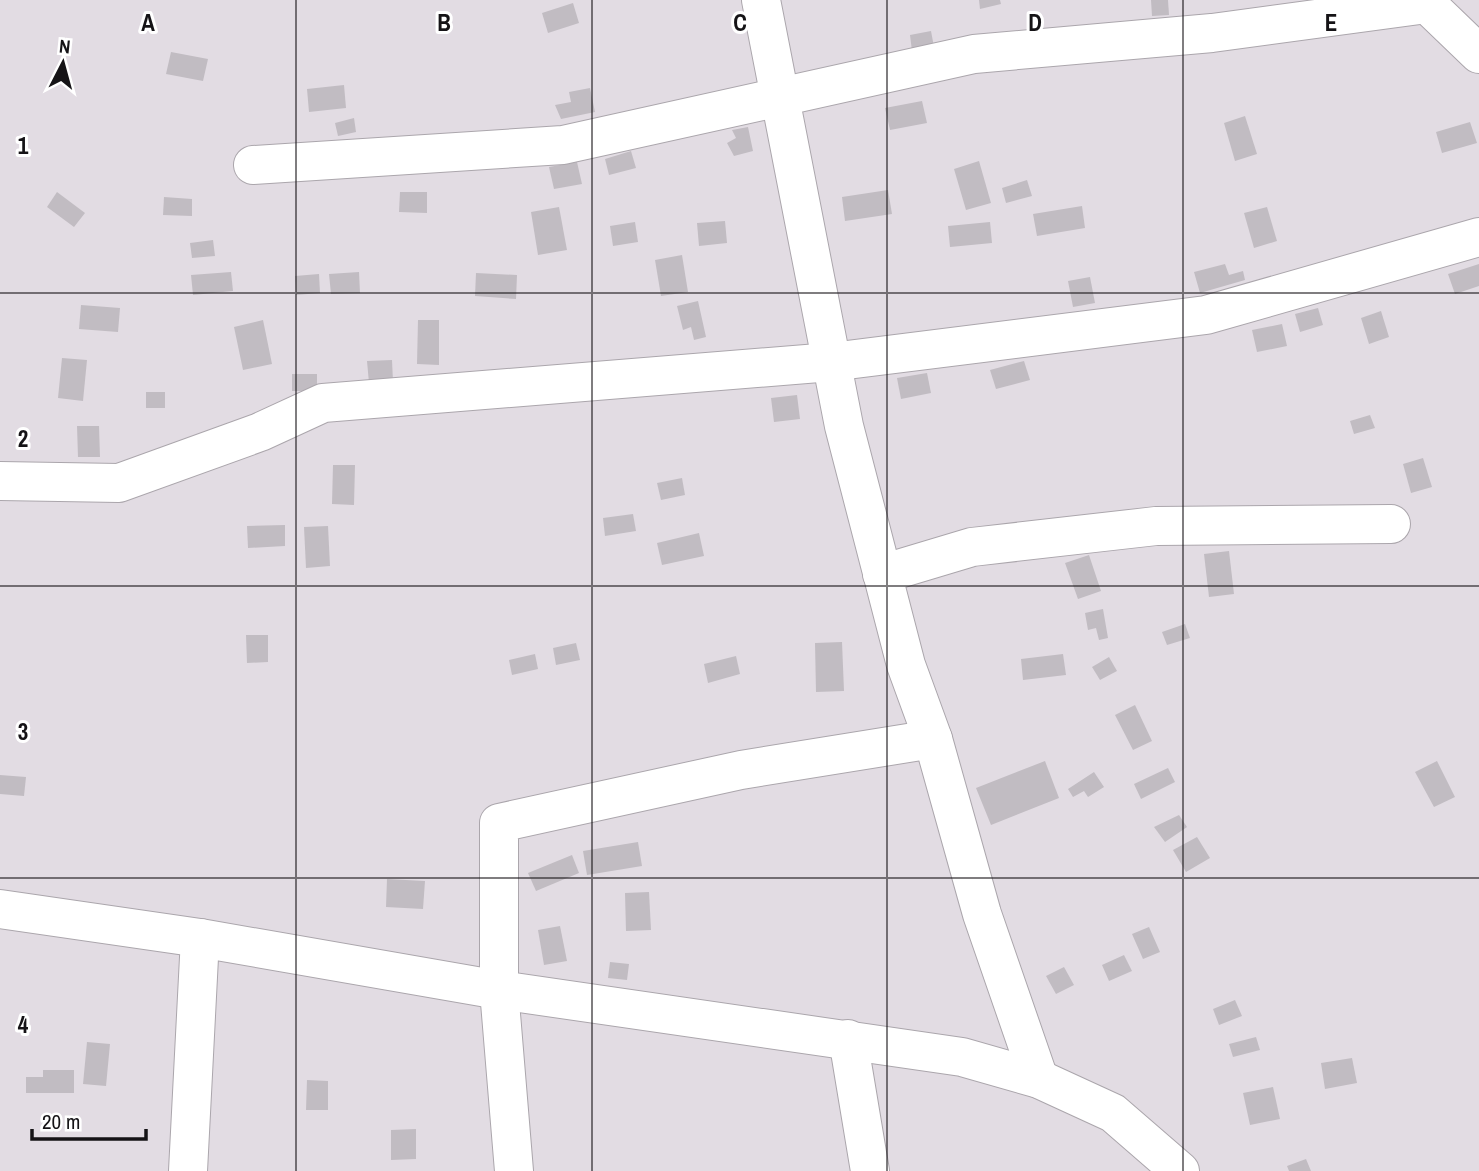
<svg xmlns="http://www.w3.org/2000/svg" width="1479" height="1171" viewBox="0 0 1479 1171" font-family="'Archivo Narrow',sans-serif">
<style>
.building{fill:#c1bcc2}
.lines{fill:none;stroke-linecap:round;stroke-linejoin:round}
.minor-casing{stroke:#aba6ac;stroke-width:40}
.minor{stroke:#fff;stroke-width:38}
.grid{fill:none;stroke:#151316;stroke-width:2;stroke-opacity:0.55}
.grid-label{font-size:23px;text-anchor:middle;font-weight:bold;fill:#151316;stroke:#fff;stroke-width:6;stroke-linejoin:round;paint-order:stroke}
</style>
<rect width="100%" height="100%" fill="#e2dce3"/>
<g class="building">
<path d="M979,0H1000L1001,4L980,9Z"/>
<path d="M1151,0H1168L1169,15L1152,16Z"/>
<path d="M573,3L579,23L548,33L542,13Z"/>
<path d="M931,31L934,47L912,51L910,35Z"/>
<path d="M171,52L208,59L203,81L166,74Z"/>
<path d="M344,85L346,108L309,112L307,89Z"/>
<path d="M590,88L595,112L561,119L555,105L571,102L569,92Z"/>
<path d="M922,101L927,123L890,130L885,108Z"/>
<path d="M1245,116L1257,154L1235,161L1224,123Z"/>
<path d="M354,118L356,132L338,136L335,123Z"/>
<path d="M1470,122L1477,143L1442,153L1436,132Z"/>
<path d="M748,127L753,151L734,156L727,143L736,138L732,130Z"/>
<path d="M631,151L636,168L609,175L605,159Z"/>
<path d="M979,161L991,203L966,210L954,169Z"/>
<path d="M577,162L582,184L554,189L549,167Z"/>
<path d="M1027,180L1032,196L1006,203L1002,188Z"/>
<path d="M888,190L892,214L845,221L842,197Z"/>
<path d="M57,192L85,213L74,227L47,207Z"/>
<path d="M400,192H427V213L399,212Z"/>
<path d="M164,197L192,199V216L163,215Z"/>
<path d="M1082,206L1085,228L1037,236L1033,214Z"/>
<path d="M559,207L567,250L538,255L531,212Z"/>
<path d="M1267,207L1277,241L1254,248L1244,213Z"/>
<path d="M725,221L727,243L699,246L697,223Z"/>
<path d="M635,222L638,242L613,246L610,226Z"/>
<path d="M990,222L992,243L950,247L948,226Z"/>
<path d="M213,240L215,256L192,258L190,243Z"/>
<path d="M682,255L688,292L661,296L655,260Z"/>
<path d="M1225,264L1229,275L1243,271L1245,280L1200,293L1194,272Z"/>
<path d="M1479,264V286L1455,294L1448,274Z"/>
<path d="M231,272L233,291L193,295L191,275Z"/>
<path d="M359,272L360,293L331,294L329,274Z"/>
<path d="M476,273L517,275L516,299L475,296Z"/>
<path d="M319,274L320,293L296,295L295,276Z"/>
<path d="M1090,277L1095,303L1073,307L1068,281Z"/>
<path d="M698,301L706,337L694,340L691,327L683,330L677,306Z"/>
<path d="M81,305L120,308L118,332L79,329Z"/>
<path d="M1318,308L1323,325L1300,332L1295,314Z"/>
<path d="M1381,311L1389,337L1369,344L1361,318Z"/>
<path d="M263,320L272,364L243,370L234,327Z"/>
<path d="M418,320H439V365L417,364Z"/>
<path d="M1282,324L1287,346L1257,352L1252,330Z"/>
<path d="M62,358L87,360L83,401L58,398Z"/>
<path d="M392,360L393,382L369,383L367,361Z"/>
<path d="M1024,361L1030,380L996,389L990,370Z"/>
<path d="M927,373L931,393L901,399L897,378Z"/>
<rect x="292" y="374" width="25" height="17"/>
<rect x="146" y="392" width="19" height="16"/>
<path d="M797,395L800,419L774,422L771,398Z"/>
<path d="M1370,415L1375,428L1354,434L1350,421Z"/>
<path d="M77,426H99L100,457H78Z"/>
<path d="M1423,458L1432,487L1411,493L1403,464Z"/>
<path d="M333,465H355L354,505L332,504Z"/>
<path d="M682,478L685,495L661,500L657,483Z"/>
<path d="M633,514L636,531L605,536L603,518Z"/>
<path d="M285,525V546L248,548L247,526Z"/>
<path d="M328,526L330,566L306,568L304,527Z"/>
<path d="M699,533L704,556L662,565L657,543Z"/>
<path d="M1229,551L1234,594L1209,597L1204,554Z"/>
<path d="M1089,555L1101,591L1078,599L1065,563Z"/>
<path d="M1103,609L1108,638L1099,640L1096,628L1088,630L1085,613Z"/>
<path d="M1185,624L1190,638L1167,645L1162,632Z"/>
<path d="M246,635H268V662L247,663Z"/>
<path d="M842,642L844,691L816,692L815,643Z"/>
<path d="M576,643L580,660L556,665L553,648Z"/>
<path d="M535,654L538,669L512,675L509,660Z"/>
<path d="M1063,654L1066,675L1023,680L1021,659Z"/>
<path d="M736,656L740,674L708,683L704,664Z"/>
<path d="M1109,657L1117,671L1100,680L1092,667Z"/>
<path d="M1135,705L1152,741L1133,750L1115,715Z"/>
<path d="M1045,761L1059,798L991,825L976,788Z"/>
<path d="M1437,761L1455,797L1434,807L1415,772Z"/>
<path d="M1168,768L1175,782L1141,799L1134,784Z"/>
<path d="M1094,772L1104,787L1088,797L1084,791L1073,797L1068,789Z"/>
<path d="M0,775L26,777L24,796L0,794Z"/>
<path d="M1179,815L1187,827L1165,842L1154,827Z"/>
<path d="M1197,837L1210,858L1186,872L1173,850Z"/>
<path d="M638,842L642,866L587,875L583,851Z"/>
<path d="M572,855L579,873L536,891L528,873Z"/>
<path d="M387,879L425,881L423,909L386,907Z"/>
<path d="M649,892L651,930L626,931L625,893Z"/>
<path d="M560,926L567,961L544,965L538,930Z"/>
<path d="M1149,927L1160,952L1143,959L1132,934Z"/>
<path d="M1124,955L1132,971L1109,981L1102,965Z"/>
<path d="M610,962L629,964L627,980L608,978Z"/>
<path d="M1064,967L1074,985L1056,994L1046,976Z"/>
<path d="M1235,1000L1242,1016L1219,1025L1213,1009Z"/>
<path d="M1256,1037L1260,1050L1233,1057L1229,1044Z"/>
<path d="M87,1042L110,1044L106,1086L83,1084Z"/>
<path d="M1352,1058L1357,1083L1325,1089L1321,1063Z"/>
<path d="M43,1070H74V1093H26V1077H43Z"/>
<path d="M307,1080L328,1081V1110H306Z"/>
<path d="M1273,1087L1280,1119L1250,1125L1243,1093Z"/>
<path d="M416,1129V1159L391,1160V1130Z"/>
<path d="M1306,1159L1311,1171H1289L1287,1166Z"/>
</g>
<g class="lines">
<g class="minor-casing">
<g id="minor">
<path d="M761,0L844,426L906,665L933,739L982,914L1039,1079"/>
<path d="M1426,0L1427,4L1479,54"/>
<path d="M253,165L563,145L974,54L1212,33L1427,4"/>
<path d="M0,481L119,483L260,432L323,403L831,362L1206,315L1479,237"/>
<path d="M882,574L972,547L1156,526L1391,524"/>
<path d="M0,909L200,938L499,990L962,1057L1039,1079L1113,1113L1180,1171"/>
<path d="M848,1039L870,1171"/>
<path d="M188,1171L200,938"/>
<path d="M514,1171L499,990V823L741,770L933,739"/>
</g>
</g>
<use href="#minor" class="minor"/>
</g>
<path class="grid" d="M296,0V1171M592,0V1171M887,0V1171M1183,0V1171M0,293H1479M0,586H1479M0,878H1479"/>
<g class="grid-label">
<text x="148" y="31">A</text>
<text x="444" y="31">B</text>
<text x="740" y="31">C</text>
<text x="1035" y="31">D</text>
<text x="1331" y="31">E</text>
<text x="23" y="154">1</text>
<text x="23" y="447">2</text>
<text x="23" y="740">3</text>
<text x="23" y="1033">4</text>
</g>
<g transform="translate(63 63) rotate(6)" stroke="#ffffff" stroke-width="5" paint-order="stroke">
<path d="M0-5L12 26L0 18L-12 26Z" fill="#151316"/>
<text y="-10" font-size="19" font-weight="bold" text-anchor="middle" fill="#151316">N</text>
</g>
<path d="M32 1129v10h114v-10" fill="none" stroke="#151316" stroke-width="3.5"/>
<text x="42" y="1129" font-size="21" fill="#151316" stroke="#ffffff" stroke-width="5" paint-order="stroke">20 m</text>
</svg>
